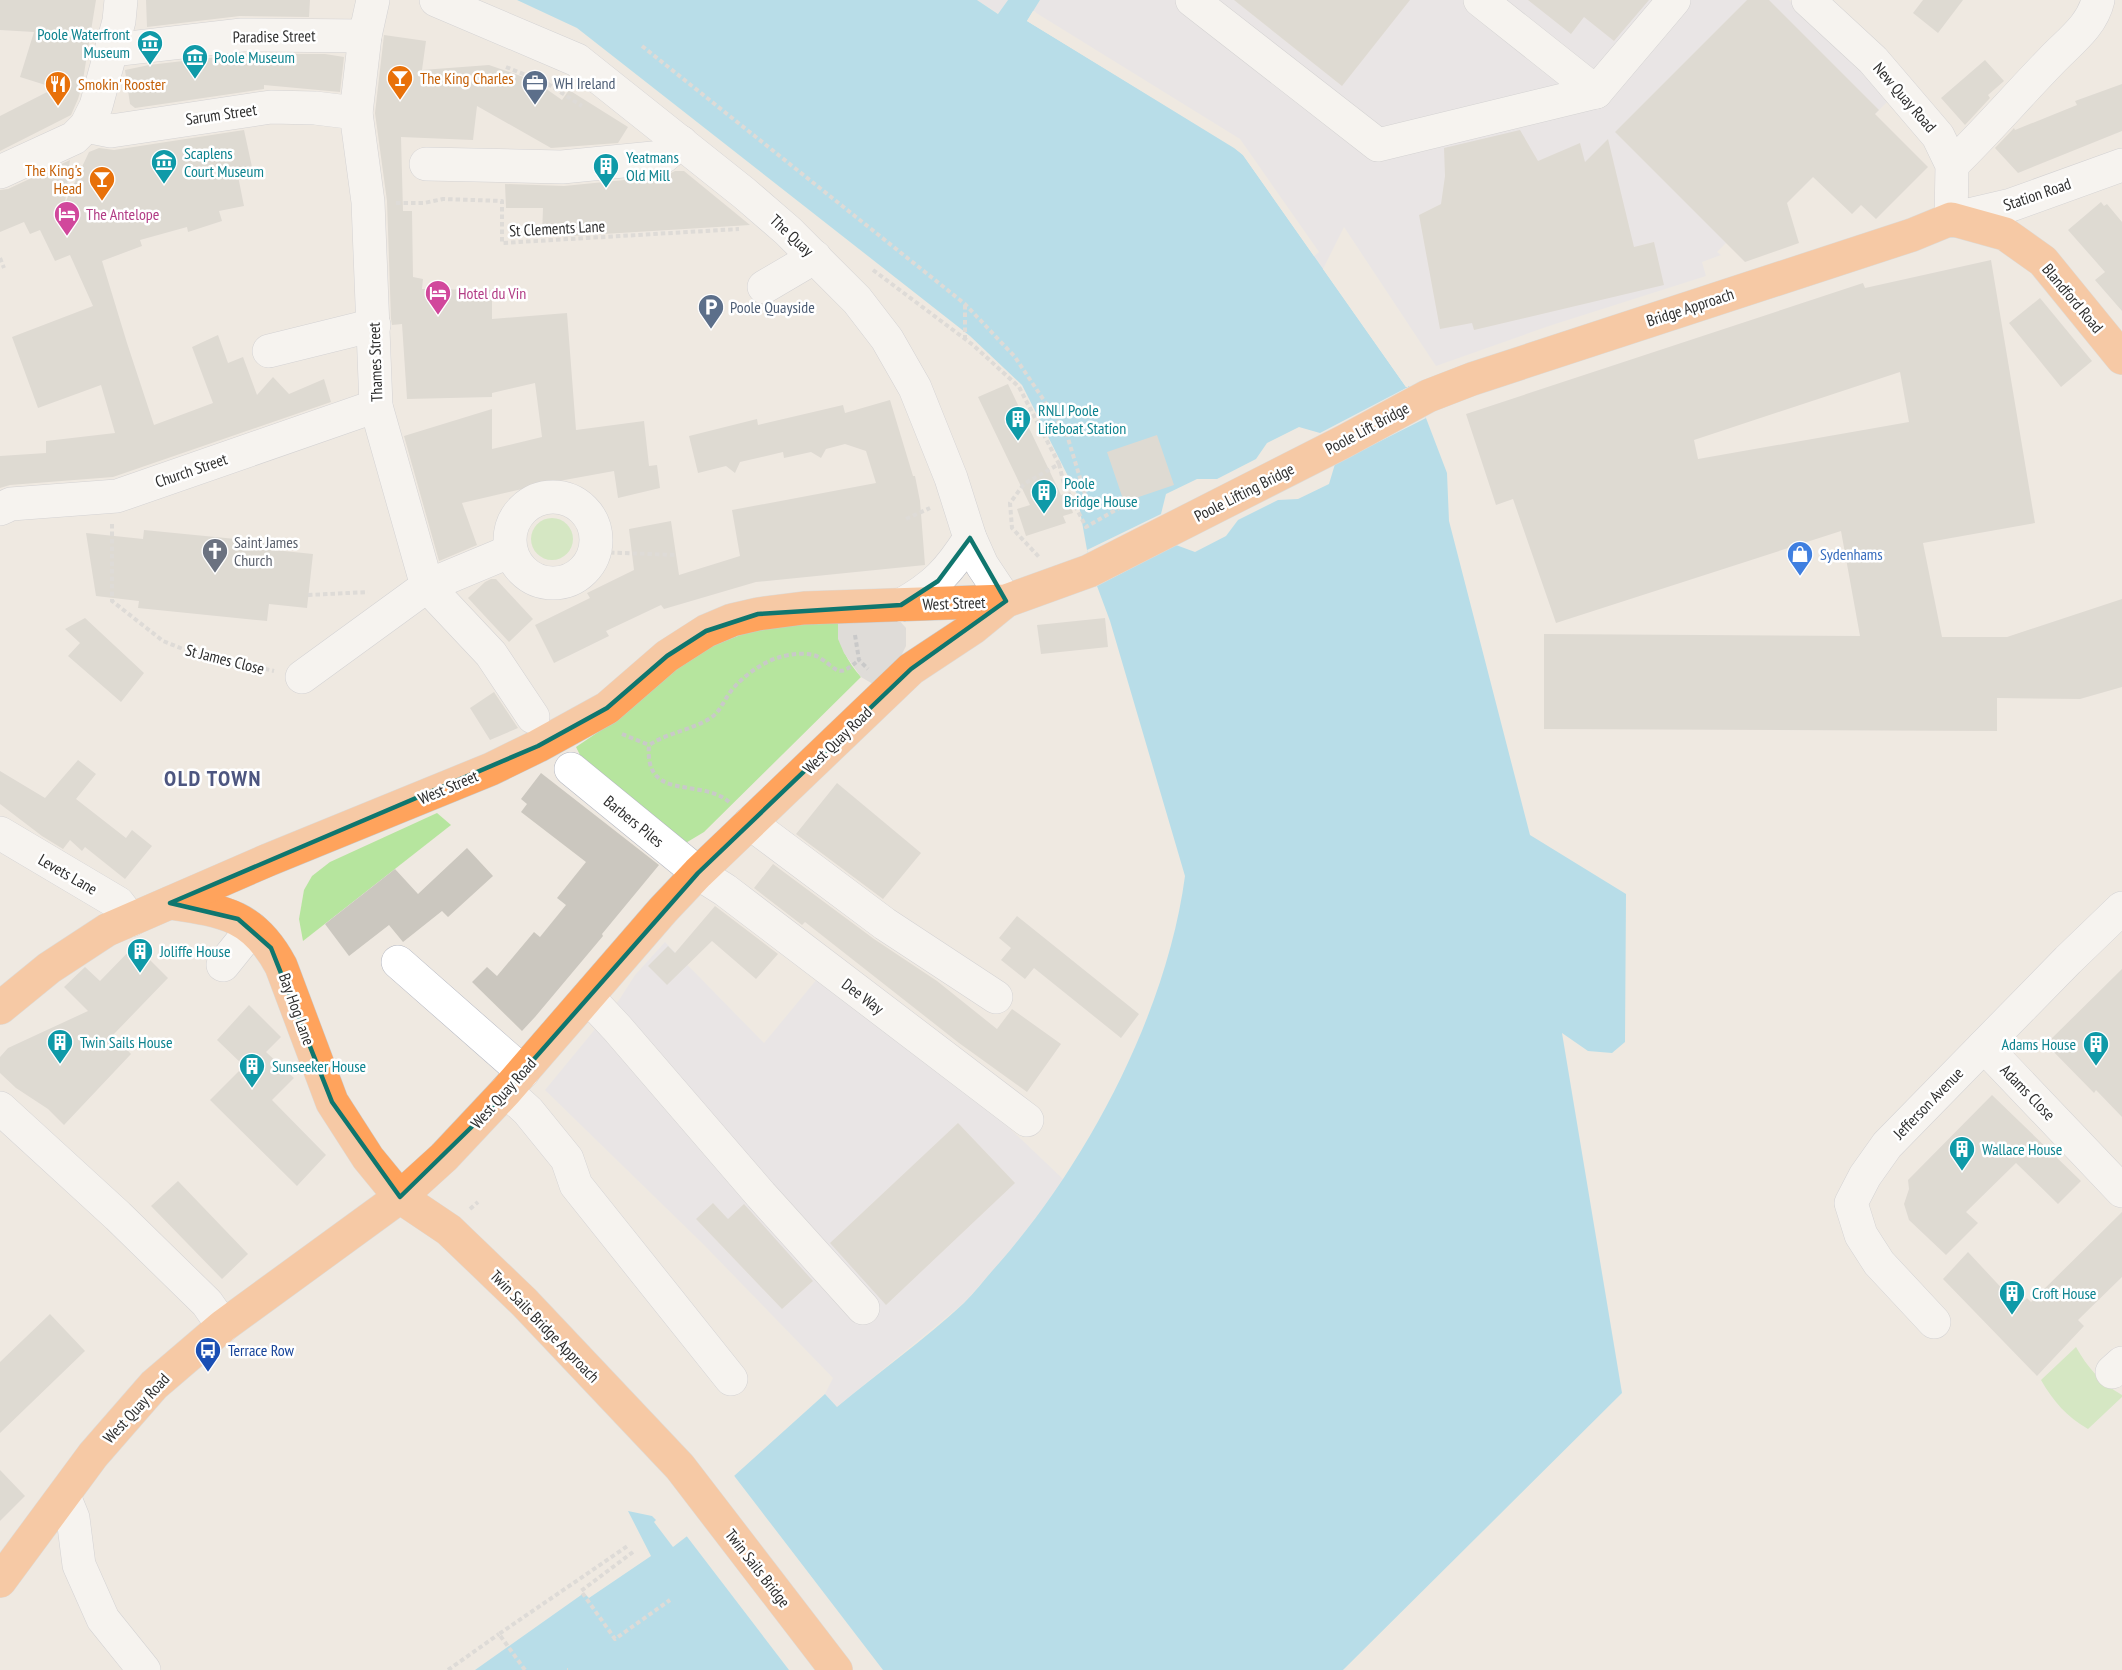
<svg xmlns="http://www.w3.org/2000/svg" width="2122" height="1670" viewBox="0 0 2122 1670" font-family="'PT Sans Narrow',sans-serif">
<style>
.industrial{fill:#e3e1e8}
.green{fill:#b6e59e}
.plaza{fill:#dfdcd8}
.water{fill:#75cff0}
.pier{fill:#efe9e1}
.building{fill:#cbc7bf;fill-rule:evenodd}
.lines{fill:none;stroke-linecap:round;stroke-linejoin:round}
.minor-casing{stroke:#b4b7c1;stroke-width:34}
.highway-casing{stroke:#c9c9c9;stroke-width:34}
.path{stroke:#c9c9c9;stroke-width:4;stroke-dasharray:4.5 3;stroke-linecap:butt}
.minor{stroke:#fff;stroke-width:33}
.highway{stroke:#ffa35c;stroke-width:33}
.marked{fill:none;stroke:#0f766e;stroke-width:4.5;stroke-linejoin:round}
.labels{text-anchor:middle;dominant-baseline:central;stroke-width:5;stroke-linejoin:round;paint-order:stroke}
.culture-label{font-size:16px;fill:#0d838f;stroke:#fff;text-anchor:start}
.street-label{font-size:16px;fill:#2e2e2e;stroke:#fff}
.food-label{font-size:16px;fill:#c56008;stroke:#fff;text-anchor:start}
.service-label{font-size:16px;fill:#4e5e75;stroke:#fff;text-anchor:start}
.hotel-label{font-size:16px;fill:#b23c85;stroke:#fff;text-anchor:start}
.worship-label{font-size:16px;fill:#5b616d;stroke:#fff;text-anchor:start}
.shop-label{font-size:16px;fill:#366cbe;stroke:#fff;text-anchor:start}
.transit-label{font-size:16px;fill:#164399;stroke:#fff;text-anchor:start}
.district-label{font-size:22px;font-weight:bold;letter-spacing:1.5px;fill:#4d5680;stroke:#fff}
</style>
<rect width="100%" height="100%" fill="#efe9e1"/>
<g class="industrial">
<path d="M977,0H1008L999,14Z"/>
<path d="M1040,0H1789L1892,97L1801,189L1790,180L1717,252L1721,255L1702,262L1706,276L1549,326L1436,366L1344,227L1323,269L1314,256L1319,252L1240,139L1033,11Z"/>
<path d="M665,942L764,1043L822,973L978,1098L1064,1180L1019,1240L965,1302L837,1407L825,1394L833,1378L704,1245L545,1090L619,1000L635,975Z"/>
</g>
<g class="green">
<circle cx="552" cy="539" r="21"/>
<path d="M838,621C837,643 847,661 861,677L704,832L684,844L583,761L576,747L607,726L674,668L702,650L748,632L777,625Z"/>
<path d="M437,813L451,825L303,941L299,919L304,890L312,876L330,862Z"/>
<path d="M2076,1347C2087,1367 2102,1384 2122,1395V1397L2088,1429C2067,1417 2053,1401 2041,1380Z"/>
</g>
<path class="plaza" d="M897,618L906,628V646L900,658L873,684L861,677L844,653L838,639V621Z"/>
<path class="water" d="M517,0H977L998,14L1008,0H1040L1027,21L1234,148L1243,155L1406,387L1409,386L1426,418L1447,473L1449,521L1530,835L1626,894L1625,1042L1612,1053L1588,1051L1562,1033L1622,1393L1343,1670H475L584,1593L589,1598L651,1556L628,1511L652,1516L656,1520L654,1522L673,1547L739,1496L734,1476L825,1394L837,1407C879,1372 924,1340 964,1303C977,1290 988,1275 1000,1262C1089,1160 1167,1011 1185,876L1110,621L1097,586L1087,550L1077,494L1022,385L970,336L577,28Z"/>
<g class="pier">
<path d="M1033,11L1036,12L1031,20L1235,145L1245,153L1316,254L1314,256L1243,155L1234,147L1027,21Z"/>
<path d="M1326,268L1404,379L1426,418L1335,464L1329,484L1298,499L1278,500L1238,520L1226,536L1195,552L1176,545L1097,586L1087,550L1161,514L1166,494L1197,479H1217L1256,459L1267,443L1299,427L1320,433L1408,387H1406L1323,269Z"/>
<path d="M732,1473L883,1670H789L685,1534L735,1495L731,1476Z"/>
</g>
<g class="building">
<path d="M0,0H96L82,86L78,99L71,115L0,151V116L55,88L20,77L34,32L0,30Z"/>
<path d="M146,0H310L309,17L240,16L147,27Z"/>
<path d="M1234,0H1410L1342,86Z"/>
<path d="M1528,0H1649L1614,41L1584,17L1571,34Z"/>
<path d="M1747,0H1769L1879,110L1875,114L1928,167L1876,219L1861,205L1852,214L1813,177L1787,203L1799,243L1745,262L1615,132Z"/>
<path d="M1923,0H1963L1938,33L1913,13Z"/>
<path d="M384,35L426,41L422,70L489,65L535,81L562,100L569,90L628,127L618,143L551,148L477,106L473,140L401,137L403,211H412L413,277L423,279L422,289L492,290V319L567,313L576,430L644,421L649,466L657,465L660,488L618,498L614,471L548,483L462,503L477,545L439,561L404,436L492,409V449L542,437L535,383L492,393V397L407,399L402,324L392,325L391,319L387,201L375,113Z"/>
<path d="M243,54H325L344,57L340,92L264,85V89L135,108L130,104L125,70L149,65Z"/>
<path d="M1985,60L2004,81L1988,95L1990,98L1965,125L1941,98Z"/>
<path d="M2122,84V131L2018,173L1995,148L2014,128L2015,130L2077,105L2075,101Z"/>
<path d="M244,130L252,167L237,171L244,206L219,211L222,221L188,232L187,227L140,240L142,246L102,261L127,343L154,425L213,403L192,347L218,335L228,363L243,357L257,395L273,377L289,394L324,379L331,402L113,477L10,485L0,488V456L46,453V441L115,433L101,385L38,408L12,337L93,306L70,255L55,261L40,230L30,234L24,222L0,232V190L8,189L70,160L65,203L89,152L99,148L114,150Z"/>
<path d="M1520,130L1538,161L1580,143L1585,162L1608,139L1634,247L1654,242L1664,285L1474,330L1472,323L1440,329L1419,215L1441,204L1445,176L1444,148Z"/>
<path d="M675,171H684L750,225L571,236L542,235L543,208H506L505,184L564,186L665,176Z"/>
<path d="M2101,202L2104,206L2107,204L2122,222V311L2095,280L2105,272L2068,230Z"/>
<path d="M1991,260L2035,523L1923,543L1942,637H2007L2122,599V687L2080,699L1997,698V731L1544,729V634L1860,636L1841,531L1556,623L1513,499L1496,505L1466,414L1863,283L1865,288ZM1900,372L1909,422L1698,459L1694,440Z"/>
<path d="M2040,298L2092,361L2061,387L2009,323Z"/>
<path d="M1008,384L1061,495L1067,493L1073,513L1063,516L1066,523L1026,536L1017,509L1030,505L978,397Z"/>
<path d="M890,400L913,476H915L920,501L925,565L756,582L664,609L661,605L606,631L609,636L554,663L535,625L590,598L587,593L634,570L629,529L671,521L679,575L740,556L732,510L876,483L866,451L845,444L826,449L821,458L811,452L784,458L783,452L740,462L735,473L726,466L698,473L689,436L757,419L758,425L843,405L845,413Z"/>
<path d="M1157,435L1174,485L1124,502L1107,452Z"/>
<path d="M144,530L275,543L274,550L313,554L307,608L269,604L267,621L138,608L139,601L96,596L86,533L143,539Z"/>
<path d="M491,579H496L533,619L509,642L468,598L485,582Z"/>
<path d="M85,618L144,673L121,702L68,656L80,643L65,629Z"/>
<path d="M1105,618L1108,647L1041,654L1037,625Z"/>
<path d="M494,692L518,728L490,740L470,708Z"/>
<path d="M78,760L96,774L76,799L126,838L132,830L152,846L125,879L85,847L82,851L70,840L63,849L42,836L0,804V771L45,798Z"/>
<path d="M541,773L659,865L602,934L603,936L535,1017L522,1031L472,982L487,967L497,976L534,932L540,937L566,905L557,898L586,862L521,812L527,804L521,799Z"/>
<path d="M837,783L921,853L883,899L796,834Z"/>
<path d="M467,848L493,876L448,917L442,911L403,942L389,925L349,956L325,924L395,869L418,894Z"/>
<path d="M773,864L874,939L937,981L997,1029L1012,1009L1061,1044L1027,1092L959,1043L805,922L802,925L754,888Z"/>
<path d="M715,906L778,954L756,979L712,941L667,985L648,966L668,946L675,953Z"/>
<path d="M1017,916L1139,1014L1121,1038L1034,968L1025,979L1001,960L1011,948L999,938Z"/>
<path d="M135,945L168,978L113,1035L131,1054L64,1125L48,1109L16,1088L0,1073V1057L8,1048L88,1011L64,987L85,967L100,981Z"/>
<path d="M2122,969V1117L2096,1090L2094,1093L2046,1044Z"/>
<path d="M249,1005L281,1037L266,1052L294,1078L272,1100L326,1155L297,1186L210,1100L244,1066L217,1040Z"/>
<path d="M1992,1095L2081,1181L2058,1204L2016,1163L1966,1212L1978,1223L1946,1255L1909,1220L1904,1204L1909,1189L1908,1180Z"/>
<path d="M958,1123L1015,1183L886,1305L830,1243Z"/>
<path d="M178,1181L248,1254L222,1279L151,1206Z"/>
<path d="M713,1203L728,1219L744,1204L813,1281L782,1309L696,1219Z"/>
<path d="M2122,1212V1277L2078,1320L2084,1326L2037,1376L1943,1279L1968,1252L2009,1296L2013,1292L2023,1302L2027,1298L2031,1302Z"/>
<path d="M50,1314L85,1351L0,1433V1362Z"/>
<path d="M0,1470L25,1496L0,1521Z"/>
</g>
<g class="lines">
<g class="minor-casing">
<g id="minor">
<path d="M373,0L365,36L356,113L368,202L376,406L427,586L491,654L533,717"/>
<path d="M436,0L577,60L744,193L788,231L857,300L887,339L915,388L951,478L970,538L982,565L1006,601"/>
<path d="M1192,0L1378,145L1596,92"/>
<path d="M1480,0L1596,92L1674,0"/>
<path d="M1808,0L1873,60L1938,136L1952,165L1951,219L2011,205L2122,165"/>
<path d="M112,50L242,35L365,36"/>
<path d="M86,126L111,131L271,107L315,108L356,113"/>
<path d="M426,164L562,167L663,157L681,142"/>
<path d="M1952,165C1986,132 2017,96 2051,61C2069,42 2092,26 2098,0"/>
<path d="M0,172L74,138L86,126L96,106L119,21L121,0"/>
<path d="M764,287L815,257"/>
<path d="M269,351L374,325"/>
<circle cx="553" cy="540" r="43"/>
<path d="M0,509L11,504L117,496L376,406"/>
<path d="M901,605C935,586 949,571 970,538"/>
<path d="M302,677L427,586L511,551"/>
<path d="M571,769L698,873L725,890L1027,1120"/>
<path d="M750,823L885,924L996,997"/>
<path d="M0,833L118,903L131,920"/>
<path d="M398,962L523,1072"/>
<path d="M223,965L252,929"/>
<path d="M588,997L617,1028L761,1195L863,1308"/>
<path d="M1984,1046L2122,1191"/>
<path d="M506,1091L528,1111L567,1159L576,1185L731,1379"/>
<path d="M0,1108L118,1216L207,1303L223,1326"/>
<path d="M1934,1322L1879,1263L1861,1235L1851,1203L1865,1176L1887,1145L2068,960L2122,908"/>
<path d="M2112,1372L2122,1363"/>
<path d="M64,1496L73,1518L79,1565L103,1619L144,1670"/>
</g>
</g>
<g class="highway-casing">
<g id="highway">
<path d="M170,903C224,911 254,915 281,966L332,1102L368,1158L400,1197L449,1230L524,1302L680,1467L836,1670"/>
<path d="M0,1008L49,968L107,930L268,860L491,769L538,746L607,708L667,656L706,631L732,620L758,614L804,608L1006,601L1089,571L1343,442L1428,396L1472,379L1912,235L1951,219L2005,234L2043,261L2122,358"/>
<path d="M0,1581L93,1455L154,1385L223,1326L400,1197L444,1157L506,1091L663,910L698,873L911,669L973,628L1006,601"/>
</g>
</g>
<g class="path">
<path d="M642,46L965,304L1015,357L1067,435L1090,511"/>
<path d="M506,67L548,84L582,106"/>
<path d="M396,203H424L443,199L502,201V243L739,229"/>
<path d="M0,258L4,268"/>
<path d="M873,270L973,345L1019,387L1059,464L1024,484L1010,503L1012,528L1039,557"/>
<path d="M965,305V339"/>
<path d="M1059,464L1064,484L1086,527L1138,497"/>
<path d="M906,519L930,508"/>
<path d="M112,524V601L163,641L183,649L274,671"/>
<path d="M595,552L676,555"/>
<path d="M308,595L368,592"/>
<path d="M855,635L859,660L868,669"/>
<path d="M622,734L649,745"/>
<path d="M729,802C701,777 644,803 649,745C669,732 693,730 712,717C721,710 724,700 731,691C742,677 762,662 780,657C791,654 810,651 820,658C840,671 837,678 859,660"/>
<path d="M470,1209L478,1202"/>
<path d="M633,1552L581,1591L615,1639L670,1600"/>
<path d="M448,1670L499,1634"/>
<path d="M525,1670L499,1634L629,1545"/>
<path d="M567,1670H568"/>
</g>
<use href="#minor" class="minor"/>
<use href="#highway" class="highway"/>
</g>
<path d="M0 0H2122V1670H0ZM970,538L1006,601L911,669L698,873L491,1108L400,1197L332,1102L271,948L238,919L170,903L538,746L607,708L667,656L706,631L758,614L901,605L938,581Z" fill="#efe9e1" fill-opacity=".55" fill-rule="evenodd"/>
<path class="marked" d="M970,538L1006,601L911,669L698,873L491,1108L400,1197L332,1102L271,948L238,919L170,903L538,746L607,708L667,656L706,631L758,614L901,605L938,581Z"/>
<defs>
<g id="museum-pin" transform="scale(1.35)"><path d="M0 17L-7.5 6A9.5 9.5 0 1 1 7.5 6Z" fill="#0f9aa8" stroke="#fff"/><path d="M0-6L6-3V-2H-6V-3ZM-5-1h2V3h-2ZM-1-1h2V3h-2ZM3-1h2V3H3ZM-6 4H6V6H-6Z" fill="#fff"/></g>
<g id="bar-pin" transform="scale(1.35)"><path d="M0 17L-7.5 6A9.5 9.5 0 1 1 7.5 6Z" fill="#e8710a" stroke="#fff"/><path d="M-6-5H6L.8 .8V4.5H3.5V6h-7V4.5H-.8V.8Z" fill="#fff"/></g>
<g id="office-pin" transform="scale(1.35)"><path d="M0 17L-7.5 6A9.5 9.5 0 1 1 7.5 6Z" fill="#5c6f8a" stroke="#fff"/><path d="M-6-3h4V-5.5h4V-3h4V5H-6ZM-1-4.5V-3h2v-1.5ZM-6 0V1H6V0Z" fill="#fff"/></g>
<g id="restaurant-pin" transform="scale(1.35)"><path d="M0 17L-7.5 6A9.5 9.5 0 1 1 7.5 6Z" fill="#e8710a" stroke="#fff"/><path d="M-5-6h1v4h1v-4h1v4h1v-4h1v5L-1.5 .5V6h-2V.5L-5-1ZM5-6V6H3V1.5H1.5Q1.5-4 5-6Z" fill="#fff"/></g>
<g id="building-pin" transform="scale(1.35)"><path d="M0 17L-7.5 6A9.5 9.5 0 1 1 7.5 6Z" fill="#0f9aa8" stroke="#fff"/><path d="M-4-6H4V6H1V3H-1V6H-4ZM-2.5-4.3h1.7v1.8h-1.7ZM.8-4.3h1.7v1.8H.8ZM-2.5-1h1.7V.8h-1.7ZM.8-1h1.7V.8H.8Z" fill="#fff"/></g>
<g id="hotel-pin" transform="scale(1.35)"><path d="M0 17L-7.5 6A9.5 9.5 0 1 1 7.5 6Z" fill="#d1479c" stroke="#fff"/><path d="M-6-4.5h1.5V1H6V5H4.5V3h-9V5H-6ZM-4 0a1.8 1.8 0 1 1 3.6 0ZM.5 0V-2.5h3Q6-2.5 6 0Z" fill="#fff"/></g>
<g id="parking-pin" transform="scale(1.35)"><path d="M0 17L-7.5 6A9.5 9.5 0 1 1 7.5 6Z" fill="#5c6f8a" stroke="#fff"/><path d="M-3.5-5.5H1a3.5 3.5 0 0 1 0 7H-1V5.5H-3.5ZM-1-3.4V-.6H.8a1.4 1.4 0 0 0 0-2.8Z" fill="#fff"/></g>
<g id="church-pin" transform="scale(1.35)"><path d="M0 17L-7.5 6A9.5 9.5 0 1 1 7.5 6Z" fill="#6b7280" stroke="#fff"/><path d="M-1.2-6h2.4v3.5h3.3v2.4h-3.3V6h-2.4V-.1h-3.3v-2.4h3.3Z" fill="#fff"/></g>
<g id="shop-pin" transform="scale(1.35)"><path d="M0 17L-7.5 6A9.5 9.5 0 1 1 7.5 6Z" fill="#3f7fe0" stroke="#fff"/><path d="M-5-2.5h2.3a2.7 3.5 0 0 1 5.4 0H5L5.5 6h-11ZM-1.5-2.5h3a1.5 2.3 0 0 0-3 0Z" fill="#fff"/></g>
<g id="bus-pin" transform="scale(1.35)"><path d="M0 17L-7.5 6A9.5 9.5 0 1 1 7.5 6Z" fill="#1a4fb4" stroke="#fff"/><path d="M-5-6H5V4H4V6H2V4H-2V6H-4V4H-5ZM-3.5-4V0h7V-4ZM-3.5 1.2v1.5H-2V1.2ZM2 1.2v1.5H3.5V1.2Z" fill="#fff"/></g>
</defs>
<g fill-rule="evenodd">
<use href="#museum-pin" x="150" y="43"/>
<use href="#museum-pin" x="195" y="57"/>
<use href="#bar-pin" x="400" y="78"/>
<use href="#office-pin" x="535" y="83"/>
<use href="#restaurant-pin" x="58" y="84"/>
<use href="#museum-pin" x="164" y="162"/>
<use href="#building-pin" x="606" y="166"/>
<use href="#bar-pin" x="102" y="179"/>
<use href="#hotel-pin" x="67" y="214"/>
<use href="#hotel-pin" x="438" y="293"/>
<use href="#parking-pin" x="711" y="307"/>
<use href="#building-pin" x="1018" y="419"/>
<use href="#building-pin" x="1044" y="492"/>
<use href="#church-pin" x="215" y="551"/>
<use href="#shop-pin" x="1800" y="554"/>
<use href="#building-pin" x="140" y="951"/>
<use href="#building-pin" x="60" y="1042"/>
<use href="#building-pin" x="2096" y="1044"/>
<use href="#building-pin" x="252" y="1066"/>
<use href="#building-pin" x="1962" y="1149"/>
<use href="#building-pin" x="2012" y="1293"/>
<use href="#bus-pin" x="208" y="1350"/>
</g>
<g class="labels">
<g class="culture-label">
<text x="130" y="34" text-anchor="end">Poole Waterfront<tspan x="130" dy="18">Museum</tspan></text>
<text x="214" y="57">Poole Museum</text>
<text x="184" y="153">Scaplens<tspan x="184" dy="18">Court Museum</tspan></text>
<text x="626" y="157">Yeatmans<tspan x="626" dy="18">Old Mill</tspan></text>
<text x="1038" y="410">RNLI Poole<tspan x="1038" dy="18">Lifeboat Station</tspan></text>
<text x="1064" y="483">Poole<tspan x="1064" dy="18">Bridge House</tspan></text>
<text x="160" y="951">Joliffe House</text>
<text x="80" y="1042">Twin Sails House</text>
<text x="2076" y="1044" text-anchor="end">Adams House</text>
<text x="272" y="1066">Sunseeker House</text>
<text x="1982" y="1149">Wallace House</text>
<text x="2032" y="1293">Croft House</text>
</g>
<g class="street-label">
<text transform="translate(274 36) rotate(-1)">Paradise Street</text>
<text transform="translate(1905 97) rotate(49)">New Quay Road</text>
<text transform="translate(221 114) rotate(-8)">Sarum Street</text>
<text transform="translate(2037 194) rotate(-19)">Station Road</text>
<text transform="translate(557 228) rotate(-3)">St Clements Lane</text>
<text transform="translate(792 235) rotate(43)">The Quay</text>
<text transform="translate(2073 298) rotate(50)">Blandford Road</text>
<text transform="translate(1690 307) rotate(-18)">Bridge Approach</text>
<text transform="translate(375 362) rotate(-92)">Thames Street</text>
<text transform="translate(1367 428) rotate(-28)">Poole Lift Bridge</text>
<text transform="translate(191 470) rotate(-19)">Church Street</text>
<text transform="translate(1244 492) rotate(-27)">Poole Lifting Bridge</text>
<text transform="translate(954 603) rotate(-2)">West Street</text>
<text transform="translate(225 659) rotate(14)">St James Close</text>
<text transform="translate(837 740) rotate(-44)">West Quay Road</text>
<text transform="translate(448 787) rotate(-23)">West Street</text>
<text transform="translate(634 821) rotate(39)">Barbers Piles</text>
<text transform="translate(68 874) rotate(30)">Levets Lane</text>
<text transform="translate(863 996) rotate(37)">Dee Way</text>
<text transform="translate(297 1009) rotate(70)">Bay Hog Lane</text>
<text transform="translate(2028 1092) rotate(46)">Adams Close</text>
<text transform="translate(503 1093) rotate(-48)">West Quay Road</text>
<text transform="translate(1928 1103) rotate(-46)">Jefferson Avenue</text>
<text transform="translate(545 1326) rotate(46)">Twin Sails Bridge Approach</text>
<text transform="translate(136 1408) rotate(-47)">West Quay Road</text>
<text transform="translate(758 1568) rotate(52)">Twin Sails Bridge</text>
</g>
<g class="food-label">
<text x="420" y="78">The King Charles</text>
<text x="78" y="84">Smokin' Rooster</text>
<text x="82" y="170" text-anchor="end">The King's<tspan x="82" dy="18">Head</tspan></text>
</g>
<g class="service-label">
<text x="554" y="83">WH Ireland</text>
<text x="730" y="307">Poole Quayside</text>
</g>
<g class="hotel-label">
<text x="86" y="214">The Antelope</text>
<text x="458" y="293">Hotel du Vin</text>
</g>
<g class="worship-label">
<text x="234" y="542">Saint James<tspan x="234" dy="18">Church</tspan></text>
</g>
<g class="shop-label">
<text x="1820" y="554">Sydenhams</text>
</g>
<g class="transit-label">
<text x="228" y="1350">Terrace Row</text>
</g>
<g class="district-label">
<text x="213" y="778">OLD TOWN</text>
</g>
</g>
</svg>
